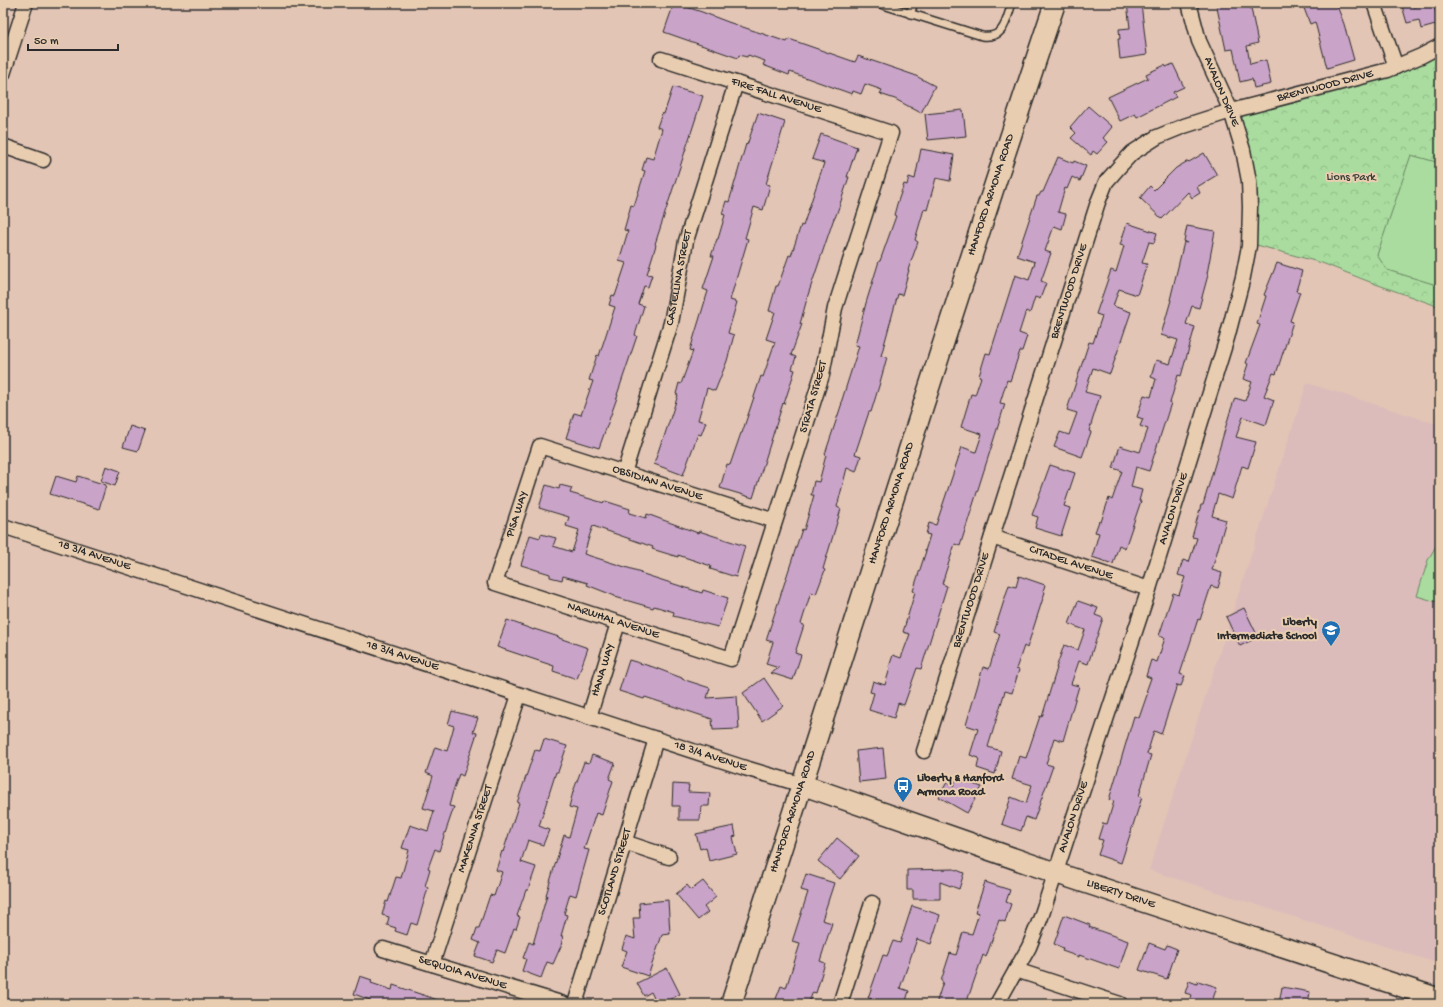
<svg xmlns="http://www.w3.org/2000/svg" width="1443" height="1007" viewBox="0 0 1443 1007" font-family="'Gochi Hand',sans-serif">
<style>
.built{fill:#dcbbbb}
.forest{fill:url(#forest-crowns);stroke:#6a8464}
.garden{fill:#a9dc9e;stroke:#6a8464}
.building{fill:#caa3c9;stroke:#2b2b2b}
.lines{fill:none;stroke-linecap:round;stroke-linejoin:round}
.lane-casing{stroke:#2b2b2b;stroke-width:10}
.street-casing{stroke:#2b2b2b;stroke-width:17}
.secondary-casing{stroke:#2b2b2b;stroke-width:23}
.lane{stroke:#e9cdb0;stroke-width:7}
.street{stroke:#e9cdb0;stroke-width:14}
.secondary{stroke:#e9cdb0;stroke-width:20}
.labels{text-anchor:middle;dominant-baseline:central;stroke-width:4;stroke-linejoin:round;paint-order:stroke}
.street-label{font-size:12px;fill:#2b2b2b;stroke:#e9cdb0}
.park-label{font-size:12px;fill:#383d36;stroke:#e9cdb0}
.poi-label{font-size:12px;font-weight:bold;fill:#2b2b2b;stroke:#e9cdb0;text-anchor:end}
</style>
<defs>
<pattern id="forest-crowns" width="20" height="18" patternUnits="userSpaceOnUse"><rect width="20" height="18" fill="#a9dc9e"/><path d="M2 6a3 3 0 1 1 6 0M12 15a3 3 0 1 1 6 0" fill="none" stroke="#92bd88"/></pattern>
</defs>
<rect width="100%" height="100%" fill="#e3c5b5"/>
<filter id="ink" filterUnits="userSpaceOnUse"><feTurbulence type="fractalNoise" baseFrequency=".025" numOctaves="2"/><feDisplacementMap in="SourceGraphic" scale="8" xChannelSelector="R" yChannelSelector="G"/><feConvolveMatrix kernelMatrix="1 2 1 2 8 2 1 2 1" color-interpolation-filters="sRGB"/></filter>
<g filter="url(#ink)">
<path class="built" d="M1307,383L1440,425V964L1149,870Z"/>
<path class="forest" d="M1440,48V307L1370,282L1322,263L1253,244L1242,116L1288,104L1411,67Z"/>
<g class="garden">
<path d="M1411,155L1440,163V286L1387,270L1377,255Z"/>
<path d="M1440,539V603L1417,596L1428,560Z"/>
</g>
<g class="building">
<path d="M674,3L702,12L728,22L787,42L789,39L855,62L858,56L914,75L935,86L921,113L895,99L880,94L882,90L865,84L861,94L853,91L852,94L790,72L789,75L763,65L765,61L748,55L747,57L739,55L738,58L664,32Z"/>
<path d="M1127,3H1141L1147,55L1120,59L1118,39H1120L1119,29L1130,28Z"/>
<path d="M1216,3H1250L1258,43L1247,46L1250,64L1266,60L1271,84L1254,88L1252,79L1240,82L1233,49L1226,50Z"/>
<path d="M1302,3H1336L1344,24L1354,60L1327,68L1315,22L1310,24Z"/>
<path d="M1413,3L1414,7L1433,3L1439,24L1421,29L1419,20L1407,23L1402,6Z"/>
<path d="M1173,64L1184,87L1173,92L1176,97L1137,117L1135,114L1120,121L1108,97L1148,78L1146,74L1165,65L1166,67Z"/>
<path d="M673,87L703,96L655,244L656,245L647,274L652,275L648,287L644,286L638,304L644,306L635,335L637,336L617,395H618L599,448L566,438L574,413L581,415L593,381L589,380L597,355L599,356L615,307L609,305L612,295L615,296L626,263L619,261L628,231L624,230L631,205L634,206L645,171L642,170L646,157L653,159L662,129L657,127L662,113L664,114Z"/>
<path d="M1088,106L1112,127L1103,138L1108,142L1097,154L1093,151L1091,155L1071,138L1076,133L1070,127Z"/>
<path d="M963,110L966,136L928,140L925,114Z"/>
<path d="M758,113L785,122L766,184L770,185L763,210L754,207L745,238L748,239L730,300L737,302L728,333L734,335L727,361L715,391L707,388L698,420L706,422L701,435L698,434L683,475L654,464L662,440H663L678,395L676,394L679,383L681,384L693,351L690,350L708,291L703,289L714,256H711L717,239H718L725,215L722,214L726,201L729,202L746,144L747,145Z"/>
<path d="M821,134L857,147L847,177H849L839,207L835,218H834L808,295L800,324H802L791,355L796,357L792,369L795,370L784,404L783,403L753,498L720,488L727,464L730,465L741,433H742L761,376L763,377L775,342L766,339L775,312L769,311L776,286H778L789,255L791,256L801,225L803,226L824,163L812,159Z"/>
<path d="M921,149L954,155L950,181L936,178L927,210L924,209L915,240L918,242L908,270H909L902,295L898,294L881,356L887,357L879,386L871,412H869L855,454L861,456L856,472L847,468L837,507L841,509L823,569L825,570L816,594L811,592L801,624L804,625L795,653L801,655L793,680L771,673L779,668L766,664L773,642L766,640L802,529L804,530L814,495H811L814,481L819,482L826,455L825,454L842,403H841L859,346L855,345L866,303L879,261H880L896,216L894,215L897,204L904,184L907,185L909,177L915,179Z"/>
<path d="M1204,153L1217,175L1197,187L1200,193L1192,198L1188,192L1162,219L1140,198L1150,186L1154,190L1176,168L1188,161L1189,162Z"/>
<path d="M1058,157L1073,163L1074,161L1086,166L1080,181L1072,177L1067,189L1065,188L1058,212L1066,214L1062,229L1054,226L1045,251L1051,253L1041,281L1046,283L1040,299L1035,297L1030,313L1026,311L1019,333L1027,336L1022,351H1020L1010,381L1007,380L1000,403L1005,404L960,546L955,544L946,571L942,584L947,586L921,669L917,668L904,705L898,703L894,718L869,710L874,693L870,692L873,681L885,685L890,668L889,667L893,655L901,658L910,634L903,632L915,592L913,591L926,551H925L930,535L926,534L929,523L936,525L962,447L976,452L982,434L961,427L971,394L975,395L981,377L979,376L986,353L990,354L1015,275L1029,280L1035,262L1017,256L1037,196H1039L1041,192H1043Z"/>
<path d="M1127,223L1157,233L1154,243L1149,242L1142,263L1147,264L1137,295L1119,289L1113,306L1131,312L1110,374L1093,368L1085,392L1100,396L1089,431L1091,432L1082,457L1054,447L1060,432L1069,435L1077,413L1067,410L1089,342L1093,343L1102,316L1096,314L1111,270L1116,272L1124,246L1120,245Z"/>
<path d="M1187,226L1215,231L1207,274L1208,275L1199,308L1192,306L1186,324L1195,327L1181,376L1178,375L1170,403H1171L1149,471L1136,467L1131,487L1142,490L1139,501H1141L1125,548L1119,545L1113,564L1092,557L1099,533L1095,532L1099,521L1101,522L1109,498L1112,500L1122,471L1113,468L1120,446L1140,452L1148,429L1140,426L1143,419L1137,417L1144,395L1151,397L1156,379L1151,377L1156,360L1170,364L1178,340L1161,335L1171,300H1170L1184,242L1187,243L1184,241Z"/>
<path d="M1277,263L1302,271L1296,291L1300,292L1290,321L1293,322L1276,374L1273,373L1264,396L1274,400L1266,425L1243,417L1236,437L1256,442L1248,468L1242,466L1232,499L1218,494L1212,516L1226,520L1212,570L1222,573L1218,588L1211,586L1200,620L1198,619L1180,674L1185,676L1181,686L1177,685L1161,734L1154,731L1147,754L1151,755L1139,796L1142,797L1121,863L1098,855L1103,840L1098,839L1103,823L1107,824L1114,801L1109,800L1134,716L1139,718L1148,692H1146L1151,678L1146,676L1151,660L1157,662L1165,638L1159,636L1173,593L1179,595L1185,577L1178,575L1183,560L1189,562L1197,538L1192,537L1201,505H1203L1230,412L1235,398L1245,401L1252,382L1243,379L1248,364L1246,363L1260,325L1257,324L1266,296L1264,295Z"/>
<path d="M130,426L145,431L138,451L123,447Z"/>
<path d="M1050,465L1075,473L1064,506L1070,508L1061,536L1035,528L1038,517L1032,515Z"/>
<path d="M106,466L120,471L115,486L101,481Z"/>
<path d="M56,476L76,482L78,476L106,485L99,509L50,494Z"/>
<path d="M546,485L559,489L560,485L572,488L570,493L604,503L605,501L630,509L629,513L646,518L647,514L698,533L699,531L745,546L736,577L710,569L711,566L678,555V557L652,549L653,547L593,526L590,534L584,554L641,572L640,573L702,593L703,590L728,598L718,627L673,616L674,612L654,606L653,608L615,597V596L587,585L588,583L563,576L562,580L550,577V574L521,565L530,535L540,538L541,534L556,538L553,546L572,552L579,530L566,526L569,517L539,508Z"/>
<path d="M1019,576L1045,585L1043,591L1045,592L1027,648L1024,646L1016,669L1019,670L1012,693L1005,691L988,747L1001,751L995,774L977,768L979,758L970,755L978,729L966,725L983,667L989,669L996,646L1000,634L994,632L1009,585L1016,587Z"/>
<path d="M1078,601L1098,608L1095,615L1103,618L1088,664L1079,661L1071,684L1079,686L1063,741L1054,738L1046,764L1053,766L1034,820L1026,817L1021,831L1002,824L1011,797L1026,803L1032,785L1012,779L1019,756L1026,758L1040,716L1042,717L1057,668H1056L1064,645L1078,650L1085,630L1069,624Z"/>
<path d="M1244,608L1258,637L1240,646L1226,617Z"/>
<path d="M507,620L534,630V629L559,637V638L588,648L577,679L553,671L554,666L497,647Z"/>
<path d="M629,660L653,667L682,678V679L710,688L707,698L737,696L739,729L713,730L712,719L645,697L644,699L619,691Z"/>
<path d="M764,678L783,706L762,721L743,693Z"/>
<path d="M452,711L478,718L473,732L477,733L463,776L459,774L453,791L449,806L454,807L439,851L435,849L428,868L430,869L425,886L428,888L417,925L411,923L407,935L395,931L396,928L387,925L389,917L382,915L386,901L388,902L396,877L401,878L409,850L402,848L410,825L428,831L434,811L423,808L433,776L426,773L435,747L447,751L454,726L448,724Z"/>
<path d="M544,739L567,746L558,772H556L539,826L549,830L543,845L528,840L521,862L536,867L528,890H526L517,916L520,917L516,929L514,928L505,953L497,950L492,962L475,956L480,943L473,940L477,928H479L490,895L494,896L502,872L496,870L502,851L503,852L519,803H517L535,750L540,751Z"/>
<path d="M883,748L886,779L859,782L856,751Z"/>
<path d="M592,755L615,763L609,779L613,781L602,815L596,813L584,849L589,850L576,896L570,894L564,914L567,915L561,936H563L561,946L553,964L547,962L541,978L522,971L526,959L523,958L529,942L533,944L547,895H546L564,835L569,837L577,809L569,807L573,792L584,762L589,763Z"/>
<path d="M957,779L982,787L967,813L939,797L947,782L953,786Z"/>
<path d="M673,784L689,785L688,792L710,793L709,806H701L700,820H679V806H672Z"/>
<path d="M734,826L736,836L733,837L737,854L709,861L706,847L700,849L696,834Z"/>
<path d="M837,838L859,856L840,879L818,861Z"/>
<path d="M954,869L964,873L959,889L940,882V899H913V890H907V870Z"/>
<path d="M806,874L834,883L822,920L832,923L820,961L825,963L816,993L813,992L808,1004H774L781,986L786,988L800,944L792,942L808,892L801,890Z"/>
<path d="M703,881L716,897L704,907L708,912L698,920L676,894L687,885L691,890Z"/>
<path d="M985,882L1010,890L1006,902L1011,904L1005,922L999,920L986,957L983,955L966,1004H936L943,982L941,981L950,953L956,955L963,932L972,934L979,913L975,912Z"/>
<path d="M668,900L670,934L662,935L648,976L621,967L627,951L622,949L626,936L635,939L633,918H640L639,903Z"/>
<path d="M912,906L940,915L931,944L917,939L900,988L909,991L905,1004H871L873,999L868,998L883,955L887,956L893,941L900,943Z"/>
<path d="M1064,915L1090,925L1089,927L1128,941L1119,969L1079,955V957L1062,951L1063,948L1054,944Z"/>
<path d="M1149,943L1165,949L1167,945L1177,949L1167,979L1139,970Z"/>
<path d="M667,968L680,994L661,1004H657L651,992L644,996L637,983Z"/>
<path d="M360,976L372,980L371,983L392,990L393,985L444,1002V1004H369L370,1000L354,994Z"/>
<path d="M1189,981L1197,984L1198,981L1217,987L1211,1004H1189L1192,995L1185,993Z"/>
<path d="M1282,987L1310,992L1308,1004H1279Z"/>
</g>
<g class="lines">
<g class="lane-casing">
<g id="lane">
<path d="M877,3L982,36C1005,39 1006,20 1012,3"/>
<path d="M910,14L914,3"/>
</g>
</g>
<g class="street-casing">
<g id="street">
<path d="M1374,3L1396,67"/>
<path id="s1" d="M661,59L891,133L835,308L822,375L731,659L495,583L540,446L775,521"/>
<path d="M3,74L26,3"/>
<path d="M3,146L43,160"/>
<path id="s2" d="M624,473L671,323L686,241L736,83"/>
<path id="s3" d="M3,526L745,768L803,785"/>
<path id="s4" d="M992,537L1149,589"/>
<path id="s5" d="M589,717L618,623"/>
<path id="s6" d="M924,751L1098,202L1106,182L1119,167L1132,153L1157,137L1184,126L1231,111L1388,70L1421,56L1440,46"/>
<path d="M624,842L669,857"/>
<path id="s7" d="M383,949L564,1004"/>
<path id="s8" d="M432,964L519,695"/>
<path d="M1016,970L1120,1004"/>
<path id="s9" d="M575,1004L656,739"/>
<path d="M840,1004L872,903"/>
<path id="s10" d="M997,1004L1029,947L1041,917L1149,589L1227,338L1243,277L1249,246L1250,207L1249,181L1243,150L1231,111L1199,41L1189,3"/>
</g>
</g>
<g class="secondary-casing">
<g id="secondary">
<path id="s11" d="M803,785L1056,873L1440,999"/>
<path id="s12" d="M731,1004C840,671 943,335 1055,3"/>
</g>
</g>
<use href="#lane" class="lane"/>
<use href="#street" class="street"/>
<use href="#secondary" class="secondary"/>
</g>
</g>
<defs>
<g id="school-pin" transform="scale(1)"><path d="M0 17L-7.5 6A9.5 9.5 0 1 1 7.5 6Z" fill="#1f6fb2" stroke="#e9cdb0"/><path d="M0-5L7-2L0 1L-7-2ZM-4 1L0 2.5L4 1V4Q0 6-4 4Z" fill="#fff"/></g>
<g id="bus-pin" transform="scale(1)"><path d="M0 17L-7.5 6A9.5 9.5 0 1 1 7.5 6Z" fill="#1f6fb2" stroke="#e9cdb0"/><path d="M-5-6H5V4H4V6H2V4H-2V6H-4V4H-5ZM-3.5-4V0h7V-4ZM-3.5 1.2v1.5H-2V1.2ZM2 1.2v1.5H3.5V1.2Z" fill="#fff"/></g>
</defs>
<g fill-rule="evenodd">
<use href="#school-pin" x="1331" y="630"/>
<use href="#bus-pin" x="903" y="786"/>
</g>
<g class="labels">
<g class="street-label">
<text stroke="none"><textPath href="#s6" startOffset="842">BRENTWOOD DRIVE</textPath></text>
<text transform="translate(1221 92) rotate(67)">AVALON DRIVE</text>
<text stroke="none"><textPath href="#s1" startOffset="121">FIRE FALL AVENUE</textPath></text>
<text stroke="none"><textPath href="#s12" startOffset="850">HANFORD ARMONA ROAD</textPath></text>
<text stroke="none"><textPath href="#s2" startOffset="203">CASTELLINA STREET</textPath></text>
<text stroke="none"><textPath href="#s6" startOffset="482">BRENTWOOD DRIVE</textPath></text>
<text transform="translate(814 397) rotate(-74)">STRATA STREET</text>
<text stroke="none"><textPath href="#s1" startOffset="1307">OBSIDIAN AVENUE</textPath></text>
<text stroke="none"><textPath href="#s12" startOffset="526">HANFORD ARMONA ROAD</textPath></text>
<text stroke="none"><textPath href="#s10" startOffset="527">AVALON DRIVE</textPath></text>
<text stroke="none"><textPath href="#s1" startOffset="1112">PISA WAY</textPath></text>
<text stroke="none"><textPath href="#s3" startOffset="96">18 3/4 AVENUE</textPath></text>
<text stroke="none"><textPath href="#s4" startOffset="83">CITADEL AVENUE</textPath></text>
<text stroke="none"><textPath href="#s6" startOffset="158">BRENTWOOD DRIVE</textPath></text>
<text transform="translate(613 621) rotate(18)">NARWHAL AVENUE</text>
<text stroke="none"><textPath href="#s3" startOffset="420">18 3/4 AVENUE</textPath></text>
<text stroke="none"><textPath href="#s5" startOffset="49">HANA WAY</textPath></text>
<text stroke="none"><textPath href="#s3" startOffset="744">18 3/4 AVENUE</textPath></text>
<text stroke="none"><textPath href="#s12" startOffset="202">HANFORD ARMONA ROAD</textPath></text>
<text stroke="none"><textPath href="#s10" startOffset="203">AVALON DRIVE</textPath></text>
<text stroke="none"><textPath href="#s8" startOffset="142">MAKENNA STREET</textPath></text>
<text stroke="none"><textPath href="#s9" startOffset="138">SCOTLAND STREET</textPath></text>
<text stroke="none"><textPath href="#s11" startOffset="336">LIBERTY DRIVE</textPath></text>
<text stroke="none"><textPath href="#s7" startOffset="83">SEQUOIA AVENUE</textPath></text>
</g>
<g class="park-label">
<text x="1351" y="178">Lions Park</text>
</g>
<g class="poi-label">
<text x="1317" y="623">Liberty<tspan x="1317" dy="14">Intermediate School</tspan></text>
<text x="917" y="779" text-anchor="start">Liberty &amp; Hanford<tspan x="917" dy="14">Armona Road</tspan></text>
</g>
</g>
<rect width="1443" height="1007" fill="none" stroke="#e9cdb0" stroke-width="16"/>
<rect x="8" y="8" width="1427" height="991" fill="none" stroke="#2b2b2b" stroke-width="1.5" filter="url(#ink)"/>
<path d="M28 44v6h90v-6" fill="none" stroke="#2b2b2b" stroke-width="2"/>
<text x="34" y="44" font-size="12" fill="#2b2b2b" stroke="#e9cdb0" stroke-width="3" paint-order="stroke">50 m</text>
</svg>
